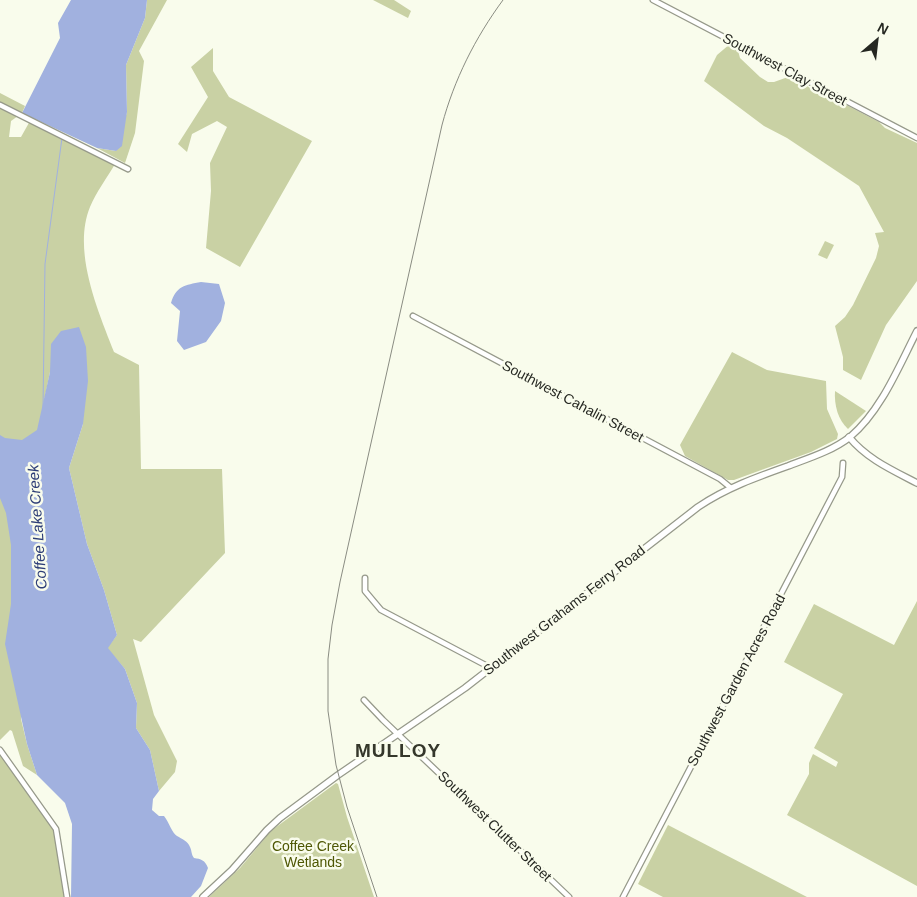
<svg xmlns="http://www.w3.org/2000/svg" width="917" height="897" viewBox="0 0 917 897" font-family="Arial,sans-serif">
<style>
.green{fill:#c9d1a4}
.water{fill:#a1b1df}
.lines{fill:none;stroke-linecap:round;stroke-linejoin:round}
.stream{stroke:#a1b1df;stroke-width:1}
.minor-casing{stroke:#96998a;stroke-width:7}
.major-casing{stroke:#96998a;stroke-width:8}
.minor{stroke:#fff;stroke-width:4.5}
.major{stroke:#fff;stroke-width:5.5}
.rail{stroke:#8a8c82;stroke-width:1}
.labels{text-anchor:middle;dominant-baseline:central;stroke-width:5;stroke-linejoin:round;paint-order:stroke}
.street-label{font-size:14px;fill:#252721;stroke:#f9fcec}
.park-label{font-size:14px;fill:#4e5704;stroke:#f9fcec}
.water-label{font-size:15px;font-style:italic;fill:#2e3e77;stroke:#f9fcec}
.district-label{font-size:19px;font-weight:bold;letter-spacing:1px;fill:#35372b;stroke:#f9fcec}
</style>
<rect width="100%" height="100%" fill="#f9fcec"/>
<g class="green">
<path d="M147,0H167L139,51L144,61L135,133L125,163L97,148L116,151L127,112L126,65L145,18Z"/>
<path d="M373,0H394L411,11L408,18Z"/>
<path d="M730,44L737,47L740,58L760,77L768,82H774L788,77H791L801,81L815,92L829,96L879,122L885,128L917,143V281L886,325L861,380L843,370V357L835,326L845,317L853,305L876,258L879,246L875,233L884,232L859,186L787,138L764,126L704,81L717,55Z"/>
<path d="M213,48V71L229,97L312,141L240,267L206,248L211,191L210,163L227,127L217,121L192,134L187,152L178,144L208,97L191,67Z"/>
<path d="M0,93L25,106L22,113L11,121L9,137H21L30,121L115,164C107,178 96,192 90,207C72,251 98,311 114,352L139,365L141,469H222L225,553L141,642L133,639L154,715L177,761L175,772L159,791L150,750L136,728L137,703L125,669L107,648L117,635L104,590L87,544L69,468L83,424L50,372L43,406L21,719L27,744L37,775L23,766L12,731L10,730L0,740Z"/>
<path d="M825,241L834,245L827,259L818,255Z"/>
<path d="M732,352L767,370L826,381L827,409L838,434L837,439L811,452L734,480H728L685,456L680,445Z"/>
<path d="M835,391L866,411L848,429C838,420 834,405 835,391Z"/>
<path d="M917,601V886L787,815L809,774V763L813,754L836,767L838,762L814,748L843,694L784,662L814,604L894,645Z"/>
<path d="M0,750L56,824L65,897H0Z"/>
<path d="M336,783L338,784L347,817L374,897H209L240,868L266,837L264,836Z"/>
<path d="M668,825L807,897H663L638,884Z"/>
</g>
<g class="water">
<path d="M71,0H147L145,18L126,65L127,112L122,146L116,151L97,148L22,113L60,38L58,23Z"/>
<path d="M201,282L219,284L225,303L221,321L206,342L184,350L177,341L180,311L171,303C176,286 185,285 201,282Z"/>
<path d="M79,327L86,347L88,381L83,424L69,468L87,544L104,590L117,635L108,648L125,669L137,703L136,728L150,750L159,791L153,799L152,810L159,816H164C169,822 172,833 177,836C182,839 188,841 190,847C192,851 191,854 194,858C201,859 205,860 208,868L201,886L191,897H71L72,824L65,803L37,775L27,744L5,644L11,604V545L6,513L0,498V435L5,438L22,440L37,430L50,372L51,344L61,331Z"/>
</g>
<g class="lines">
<path class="stream" d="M43,408L45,264L62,138"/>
<g class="minor-casing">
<g id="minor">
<path d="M653,0L917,138"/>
<path d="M0,105L128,169"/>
<path d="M413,316L720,479L731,488"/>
<path d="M365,578V591L381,610L491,668"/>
<path d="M364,700L383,720L569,897"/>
<path d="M0,750L56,829L67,897"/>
<path d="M623,897L842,477L843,463"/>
</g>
</g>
<g class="major-casing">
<g id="major">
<path d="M849,437C867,459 892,470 917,483"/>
<path d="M203,897L232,870L267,830L280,818L338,775L465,688L698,507C726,488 757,477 788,466C809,458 832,451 850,437C881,411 899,366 917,331"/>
</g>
</g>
<use href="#minor" class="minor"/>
<use href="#major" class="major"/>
<path class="rail" d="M377,897L347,807L336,765L328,711V659L332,625L340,582L442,125C454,80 475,38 503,0"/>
</g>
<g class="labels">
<g class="street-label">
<text transform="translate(785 69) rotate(28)">Southwest Clay Street</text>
<text transform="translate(573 401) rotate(28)">Southwest Cahalin Street</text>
<text transform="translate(564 610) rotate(-38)">Southwest Grahams Ferry Road</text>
<text transform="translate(736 680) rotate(-62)">Southwest Garden Acres Road</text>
<text transform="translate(495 826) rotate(44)">Southwest Clutter Street</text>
</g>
<g class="park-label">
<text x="313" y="846">Coffee Creek<tspan x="313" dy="16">Wetlands</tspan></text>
</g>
<g class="water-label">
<text transform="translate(37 527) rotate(-94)">Coffee Lake Creek</text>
</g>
<g class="district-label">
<text x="398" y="750">MULLOY</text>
</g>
</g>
<g transform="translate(877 40) rotate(28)" stroke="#f9fcec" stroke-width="4" paint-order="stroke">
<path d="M0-4L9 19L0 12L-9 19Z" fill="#252721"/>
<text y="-8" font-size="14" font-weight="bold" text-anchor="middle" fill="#252721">N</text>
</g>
</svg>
